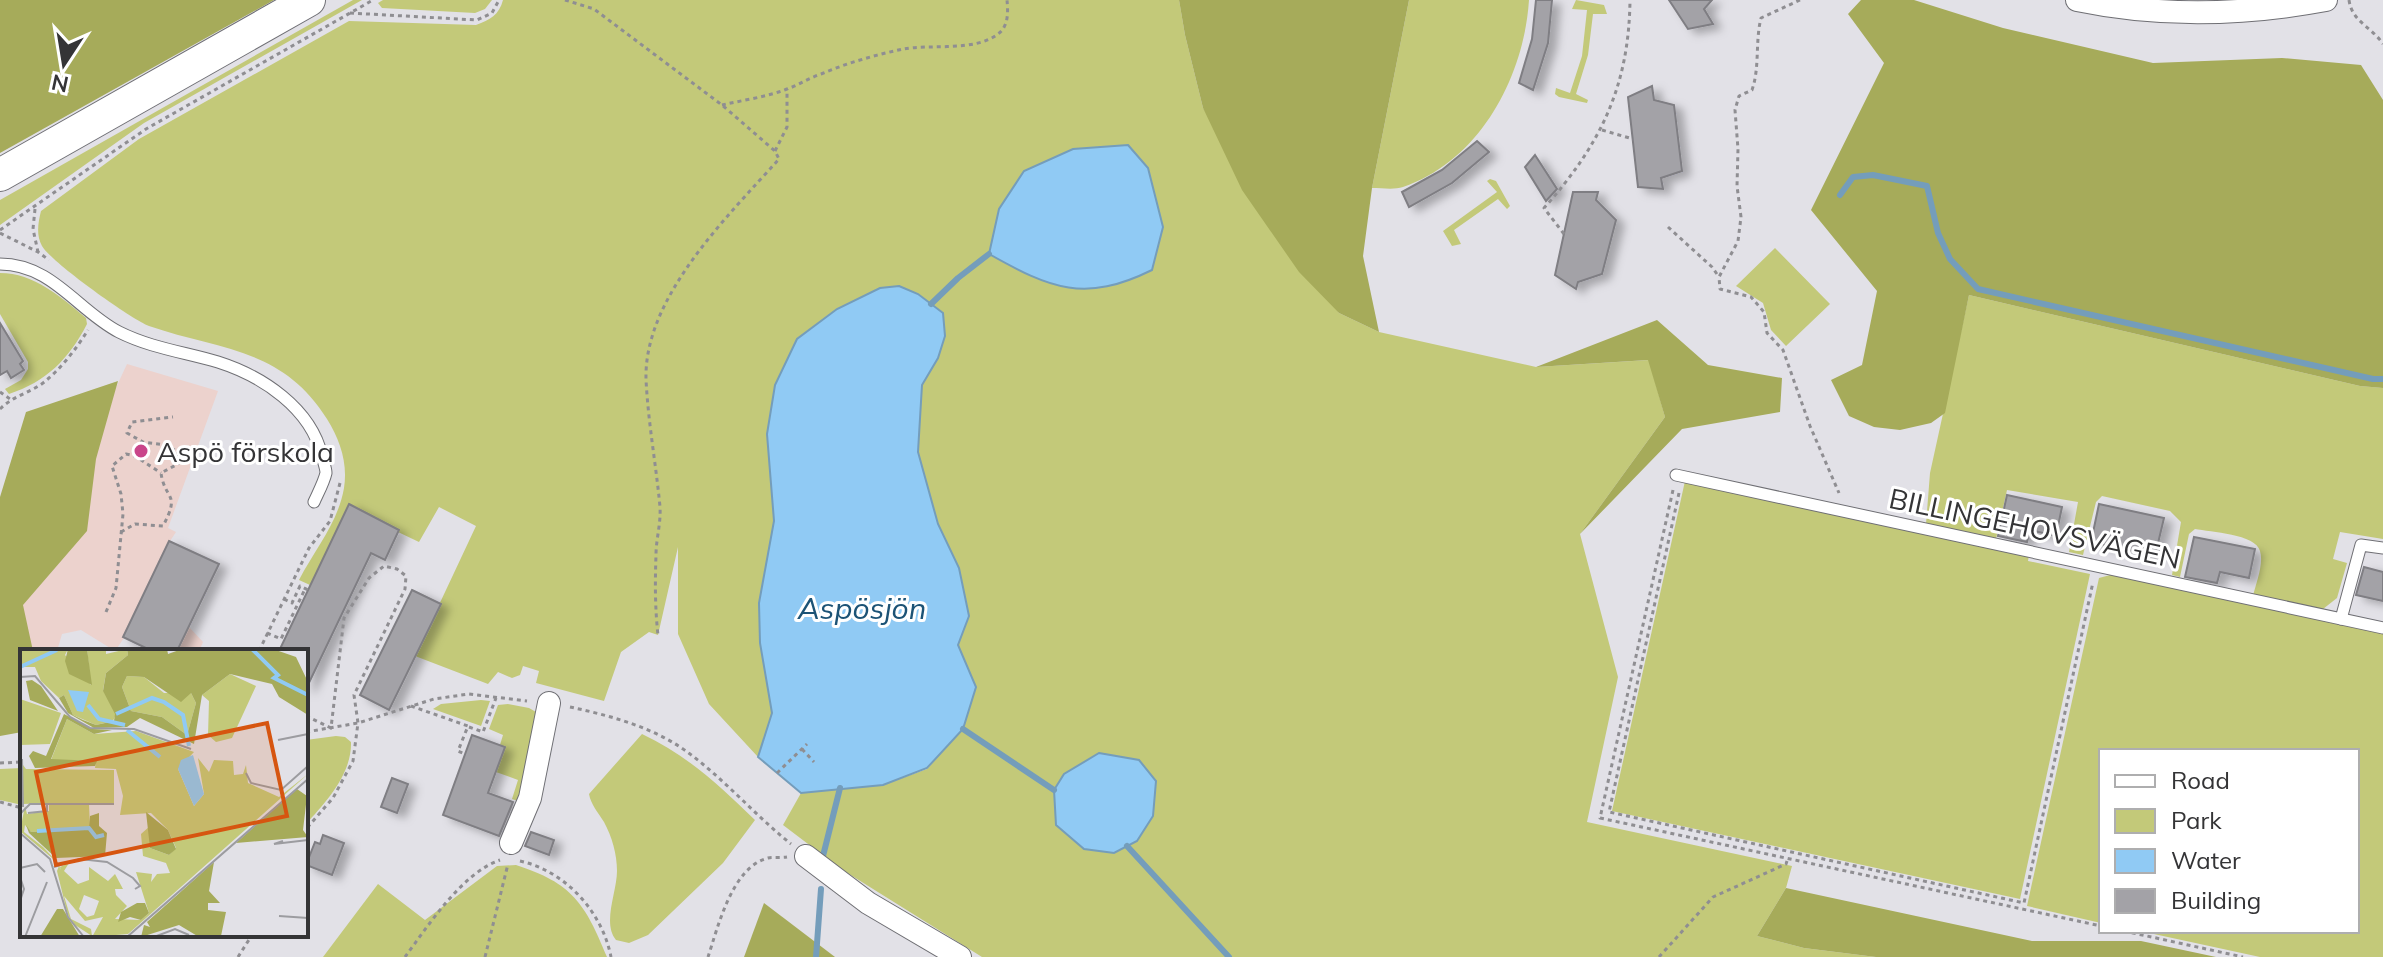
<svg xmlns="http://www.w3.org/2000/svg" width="2383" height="957" viewBox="0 0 2383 957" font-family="Mulish,sans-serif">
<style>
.education{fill:#ecd2cd}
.green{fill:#c3c979}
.forest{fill:#a6ab5a}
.water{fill:#90caf4;stroke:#749dbb;stroke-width:2}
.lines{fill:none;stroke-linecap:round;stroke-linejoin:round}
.stream{stroke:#749dbb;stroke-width:6}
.building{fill:#a3a2a7;stroke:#7f7e83;stroke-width:2;filter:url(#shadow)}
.service-casing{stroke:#6f6f74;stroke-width:13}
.minor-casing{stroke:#6f6f74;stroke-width:24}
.secondary-casing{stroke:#6f6f74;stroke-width:34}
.path{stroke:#8f8e92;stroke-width:3;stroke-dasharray:4 4;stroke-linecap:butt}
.service{stroke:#fff;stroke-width:11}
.minor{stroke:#fff;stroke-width:22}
.secondary{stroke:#fff;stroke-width:32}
.poi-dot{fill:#c9458a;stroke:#fff;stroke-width:3}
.labels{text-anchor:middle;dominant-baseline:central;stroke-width:6;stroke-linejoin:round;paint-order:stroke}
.poi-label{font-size:28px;fill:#343436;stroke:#fff;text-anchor:start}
.street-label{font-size:28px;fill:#343436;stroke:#fff}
.water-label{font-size:30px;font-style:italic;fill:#1c5376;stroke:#fff}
.inset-river{fill:none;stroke:#90caf4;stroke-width:4}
.inset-road{fill:none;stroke:#9c9ca0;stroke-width:2}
.view{fill:#d65510;fill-opacity:0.15;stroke:#d65510;stroke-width:4}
.inset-edge{fill:none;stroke:#343436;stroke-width:4}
</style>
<defs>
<filter id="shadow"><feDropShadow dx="8" dy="4.5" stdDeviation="4" flood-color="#0004"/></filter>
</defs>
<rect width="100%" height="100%" fill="#e2e1e7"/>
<path class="education" d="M127,364L218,391L168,528L176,532L170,541L219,564L189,627L203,642L199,651H152L124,638L115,651L81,630L62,634L57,651H24L0,638Z"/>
<g class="green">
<path d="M353,0H362L144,123L0,225V200Z"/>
<path d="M383,0H492L485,9L475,13L382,8L378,3Z"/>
<path d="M503,0H1179L1185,35L1203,108L1339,313L1379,332L1536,367L1649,360L1665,417L1580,534L1618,677L1587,822L1792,866L1786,888L1757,936L1804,948L1876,957H982L841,869L783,825L801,793L883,785L927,769L963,728L976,687L958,645L959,568L938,524L918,452L922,385L938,358L945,336L943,313L918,294L899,286L797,339L775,385L767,434L774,521L760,643L772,713L758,757L709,704L678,634V547L658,635L649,632L621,652L604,701L536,683L539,671L523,666L520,675L512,678L498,672L488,684L415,656L476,526L439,507L419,542L398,532L399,530L349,504L310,585L299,580C315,549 338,523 344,488C348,463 340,440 327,419C282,347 218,350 149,326C131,319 51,262 42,246C36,235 38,223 41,211L139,139L349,21L476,25C490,20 499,15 503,0Z"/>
<path d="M1409,0H1529C1524,76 1481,160 1403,187C1394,190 1382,188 1372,188Z"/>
<path d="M1576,0L1604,5L1607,14H1593L1588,55L1576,94L1588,100L1587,103L1559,97L1555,94L1556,88L1570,93L1582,56L1587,10L1572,9Z"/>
<path d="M1490,179L1496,181L1510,206L1507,209L1498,199L1454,230L1461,244L1452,246L1443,231L1497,192L1487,181Z"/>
<path d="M1775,248L1830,304L1786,346L1771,330L1763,303L1736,286Z"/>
<path d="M0,273C34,273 61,297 86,318L87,324C69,359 46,382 9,394L5,389L21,380L28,369V362L0,314Z"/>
<path d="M1969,295L2360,386L2383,388V539L2340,532L2333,559L2347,563L2337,598L2323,609L2253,596C2256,583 2264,564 2260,551C2256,534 2210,532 2195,529L2189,534L2180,577L2172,575L2181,522L2170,511L2102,496L2096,502L2083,555L2069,552L2078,502L2007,490L1996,539L1926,524L1930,473Z"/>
<path d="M1685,481L2029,555L2028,561L2090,574L2020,899L1612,811Z"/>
<path d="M2114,574L2383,633V957H2260L2140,931H2357V751H2101V923L2027,906L2099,578Z"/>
<path d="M481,700L490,701L481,726L433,709L441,704Z"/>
<path d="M508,704L529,708L536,712L521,802L512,799L518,780L496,772L505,747L500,745L503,735L489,729L498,705Z"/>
<path d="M642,734C687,755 720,786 755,820L723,863L648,935L629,943L616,940C602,923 617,892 617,871C617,854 612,837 604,822C598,812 591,805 589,794Z"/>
<path d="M336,736L345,737L351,742C352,774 326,802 306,824V740Z"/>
<path d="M22,768V805L0,800V769Z"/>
<path d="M516,865C572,883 585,903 607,957H323L378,884L425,920L497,866Z"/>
</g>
<g class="forest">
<path d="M0,0H274L0,153Z"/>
<path d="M1179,0H1409L1372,188L1363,256L1379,332L1339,313L1299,272L1242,190L1203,108L1185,35Z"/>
<path d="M1861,0H1914L2003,28L2153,63L2282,58L2361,65L2383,100V388L2360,386L1969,295L1945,413L1931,423L1900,430L1874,427L1849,416L1831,380L1862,365L1877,291L1811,210L1884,63L1848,14Z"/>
<path d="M1657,320L1708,365L1782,378L1780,412L1682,429L1580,534L1665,417L1648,360L1536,367Z"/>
<path d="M118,381L96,459L87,531L23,605L33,651H22V732L0,736V497L26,412Z"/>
<path d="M1786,888L2032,941H2141L2216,957H1876L1804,948L1757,936Z"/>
<path d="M764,903L835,957H744Z"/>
</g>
<g class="water">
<path d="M1128,145L1148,168L1163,227L1152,270C1085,303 1051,289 989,254L999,209L1024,171L1073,149Z"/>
<path d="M899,286L918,294L943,313L945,336L938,358L922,385L918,452L938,524L959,568L969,616L958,645L976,687L963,729L927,768L883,785L801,793L758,757L772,713L760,643L759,603L774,521L767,434L775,385L797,339L837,309L880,288Z"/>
<path d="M1099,753L1139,760L1156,781L1153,816L1137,841L1114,853L1084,849L1056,825L1054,790L1064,774Z"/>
</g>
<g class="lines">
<g class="stream">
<path d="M1840,195L1853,177L1873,175L1927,186L1938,233L1950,259L1978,289L2373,379H2383"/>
<path d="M931,304L958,278L989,254"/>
<path d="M963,729L1054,790"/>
<path d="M1127,846L1229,957"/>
<path d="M823,856L840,788"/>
<path d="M816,957L821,889"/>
</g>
</g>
<g class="building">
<path d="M1536,0H1552L1548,43L1533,90L1519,83L1532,39Z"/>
<path d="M1669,0H1712L1704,9L1713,24L1688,29Z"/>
<path d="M1652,86L1654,100L1674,105L1682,171L1661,178L1663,189L1638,187L1628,97Z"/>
<path d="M1477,141L1489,152L1452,183L1409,207L1402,192L1442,170Z"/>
<path d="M1535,155L1557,189L1546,201L1525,167Z"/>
<path d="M1573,192H1598L1596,200L1616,220L1602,274L1578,282L1576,289L1555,275Z"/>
<path d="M0,323L23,361L20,364L24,370L11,378L7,371L0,375Z"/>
<path d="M2007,495L2062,507L2056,536L2030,530L2027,542L1998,536Z"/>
<path d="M349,504L399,530L385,560L371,553L306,689V651H279Z"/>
<path d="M2099,504L2164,518L2155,556L2091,542Z"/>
<path d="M2194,537L2255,549L2249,578L2220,572L2217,583L2185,577Z"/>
<path d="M169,541L219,564L177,651H152L123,637Z"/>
<path d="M2364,567L2383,572V601L2356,595Z"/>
<path d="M412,590L441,604L389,710L360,695Z"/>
<path d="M472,735L505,747L488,793L513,802L499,836L443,815Z"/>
<path d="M392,778L408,784L397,813L381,807Z"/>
<path d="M531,832L554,840L549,855L525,846Z"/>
<path d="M323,835L344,843L332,875L306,865L315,842L320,844Z"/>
</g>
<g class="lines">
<g class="service-casing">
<g id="service">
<path d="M0,264C52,264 78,311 119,332C151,348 184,352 218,362C262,376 311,408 322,456C323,461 326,468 326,473C324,482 318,493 314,502"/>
<path d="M1676,475L2383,628"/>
<path d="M2341,619L2361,545L2383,548"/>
</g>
</g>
<g class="minor-casing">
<g id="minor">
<path d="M2077,0C2158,17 2245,15 2326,0"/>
<path d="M511,843L530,798L549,703"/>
<path d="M806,856L868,903L960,957"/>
</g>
</g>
<g class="secondary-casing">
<path id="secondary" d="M0,175L309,0"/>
</g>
<g class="path">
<path d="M565,0L594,9L722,105L775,151L779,159C728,216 644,297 646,379C648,422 656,464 660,507C661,524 656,539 656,555C655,582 655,609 658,635"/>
<path d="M1800,0L1761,18C1755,42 1760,67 1752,90L1739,96L1735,110L1738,149L1737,186L1741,217L1738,241L1719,277L1720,289L1751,297L1764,312L1767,333L1783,350L1810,426L1839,493"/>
<path d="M2349,0C2352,22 2372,27 2383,44"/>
<path d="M350,13L477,20L492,13L499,0"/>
<path d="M722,105C743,100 767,97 787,89C799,85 809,78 821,74C847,63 875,55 903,49C930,44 975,52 998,34C1009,26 1008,11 1007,0"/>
<path d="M1602,130L1633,139"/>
<path d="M775,151L787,127V89"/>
<path d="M35,209L33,229L38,252"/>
<path d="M1668,227L1712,267L1719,277"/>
<path d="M0,230L146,129L373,0"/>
<path d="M0,233L38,252L49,260"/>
<path d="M1564,234L1544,208C1601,144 1629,86 1630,0"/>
<path d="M0,392L10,399"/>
<path d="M0,409C13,396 29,393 43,383C61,369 76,349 88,330"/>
<path d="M1673,490L1600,818L2101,926"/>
<path d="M1679,493L1609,812L2024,903L2093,582"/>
<path d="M121,532L135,524L163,526C181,492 165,501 161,473L178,464V452L166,445L143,442L127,433L132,422L173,417"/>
<path d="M284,599L292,603L300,586L308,590"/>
<path d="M106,612L116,588L123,514L121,494L112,466L126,454L135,456L161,473"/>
<path d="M267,633L281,639L305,589"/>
<path d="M259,651L309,548L330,521L340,483"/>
<path d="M411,706L468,726L458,751L465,754"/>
<path d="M570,707C612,716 656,728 690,754C726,781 756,816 791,844"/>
<path d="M306,716L331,728L344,618L369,578L384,566L397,569L406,576L405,589L354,695L358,723L353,761L333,798L306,829"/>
<path d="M469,727L483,732L496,698"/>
<path d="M306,732L358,723L434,699L469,694L527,701"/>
<path d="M802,749L814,762"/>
<path d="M0,763L22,762"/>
<path d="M777,773L807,744"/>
<path d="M0,802L22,808"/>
<path d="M520,861C565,871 602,911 611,957"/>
<path d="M2124,931L2243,957"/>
<path d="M238,957L252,935"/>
<path d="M405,957C428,926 462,873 500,860"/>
<path d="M485,957L508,864"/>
<path d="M708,957C718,927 732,867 768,858C773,857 781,858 787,857"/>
<path d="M1659,957L1713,897L1786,864L1788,858"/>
</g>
<use href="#service" class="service"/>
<use href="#minor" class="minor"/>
<use href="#secondary" class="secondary"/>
</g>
<circle class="poi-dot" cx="141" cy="451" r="8"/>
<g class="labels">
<g class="poi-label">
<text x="157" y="451">Aspö förskola</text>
</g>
<g class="street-label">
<text transform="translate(2035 528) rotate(12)">BILLINGEHOVSVÄGEN</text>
</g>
<g class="water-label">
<text x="862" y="608">Aspösjön</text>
</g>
</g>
<g transform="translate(20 649)">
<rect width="288" height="288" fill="#e2e1e7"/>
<path d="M0,0H48L45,6L71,36L67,0H86V5L107,0L108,6L86,24L83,41L96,65L93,72L76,76L53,66L44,46L39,49L21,32L15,18H0ZM210,25L236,37L212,89L196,93L188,86L189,52L182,46ZM107,27L124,28L144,44H171L176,54L167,86L142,68L111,62L102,38ZM0,50L41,64L30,95L0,96ZM47,70L74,85L116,82L174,103L158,120L174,157L184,145L178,109L189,123L194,111L213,112L214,126L223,125L226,116L228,134L259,148L288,125L108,285L72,288L83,268L65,272L44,247L51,270L71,280L72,287L55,276L49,268L46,259L37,222L39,217L41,221L40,218L49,214L44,222L58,235L69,231V218L88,232L95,225L103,240H95L96,246L107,257L95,270L121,271L129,264L116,223L132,225L131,233L137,225L150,224L146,214L123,207L121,185L130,177V199L149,206L156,199L148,181L131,164L100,166L103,147L96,120L75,119L76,112L31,111ZM64,246L79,252L74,266L67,268L59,260ZM3,116L6,120L94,121V155H69L70,179L11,183L5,176L4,183L23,198L38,214L0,182L5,157L7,165L29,162V154L3,155Z" fill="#c3c979" fill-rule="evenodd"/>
<path d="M48,0H67L72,36L49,25L45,12ZM107,0H147L148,5L162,0H253L276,8L288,33V66L259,48L252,35L210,25L182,46L174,95L120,69L107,78L74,79L48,64L39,49L44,46L53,66L63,71L76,76L94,72L95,65L83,42L86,24L108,6ZM107,27L124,28L161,53L171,44L176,54L167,86L142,68L111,62L102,38ZM12,31L21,37L38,62L10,51L6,32ZM44,65L73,80L92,81L74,85L47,70L31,110L77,112L75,117L15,119L9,107L13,102L26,107ZM277,140L287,147L283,181L288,188L216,194ZM126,163L148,181L156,200L149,206L130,199ZM79,164V177L87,184L85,207L36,209L9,184L6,176L11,183L69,179L70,167ZM194,213L189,242L200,254H188V261L206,263L201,287L179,288L159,276L121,288L124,276L130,278L127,273ZM117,254H125L129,264L121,271L110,268L98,273L101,263ZM37,260H43L60,288H20Z" fill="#a6ab5a" fill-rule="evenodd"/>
<path d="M48,41L69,43L63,63L57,62ZM173,106L184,145L174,157L158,120L161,111Z" fill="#90caf4"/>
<path class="inset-river" d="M232,0L258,26L254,29L288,46M0,18L37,1M68,56L79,70L105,76M96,65L132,49L144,53L163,66L169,97M107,81L140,108M17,182L69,179L76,188L84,186"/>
<path class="inset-road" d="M0,28L15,27L50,68L70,79L114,80L171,100M258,91L288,85M2,110L3,158M226,124L231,134L261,141L288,117M8,164L27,162V155M0,165L10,155H94M0,184L30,210L48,268L64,288M263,192L254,195L288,191M34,218L60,210L87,213L113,229L120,237L115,240M0,219L17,215L25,223M0,228L4,240L0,252M259,267L288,269M5,288L27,233M107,288L288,130M134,288L155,280L169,286M236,288H268"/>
<path class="view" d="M247,74L267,167L36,216L16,123Z"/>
<rect width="288" height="288" class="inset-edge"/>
</g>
<rect x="2099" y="749" width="260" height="184" fill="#ffffff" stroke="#aeaeaf" stroke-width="2"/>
<rect x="2115" y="775" width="40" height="12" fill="#ffffff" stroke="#aeaeaf" stroke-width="2"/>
<text x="2171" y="789" font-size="24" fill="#343436">Road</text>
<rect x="2115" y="809" width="40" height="24" fill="#c3c979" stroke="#aeaeaf" stroke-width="2"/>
<text x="2171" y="829" font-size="24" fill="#343436">Park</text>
<rect x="2115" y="849" width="40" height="24" fill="#90caf4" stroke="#aeaeaf" stroke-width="2"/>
<text x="2171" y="869" font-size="24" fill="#343436">Water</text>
<rect x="2115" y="889" width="40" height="24" fill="#a3a2a7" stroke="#aeaeaf" stroke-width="2"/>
<text x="2171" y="909" font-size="24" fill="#343436">Building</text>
<g transform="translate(64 64) rotate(192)" stroke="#ffffff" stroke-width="6" paint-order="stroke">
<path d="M0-6L14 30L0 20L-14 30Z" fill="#343436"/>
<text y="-12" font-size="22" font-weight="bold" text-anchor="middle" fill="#343436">N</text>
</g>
</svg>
